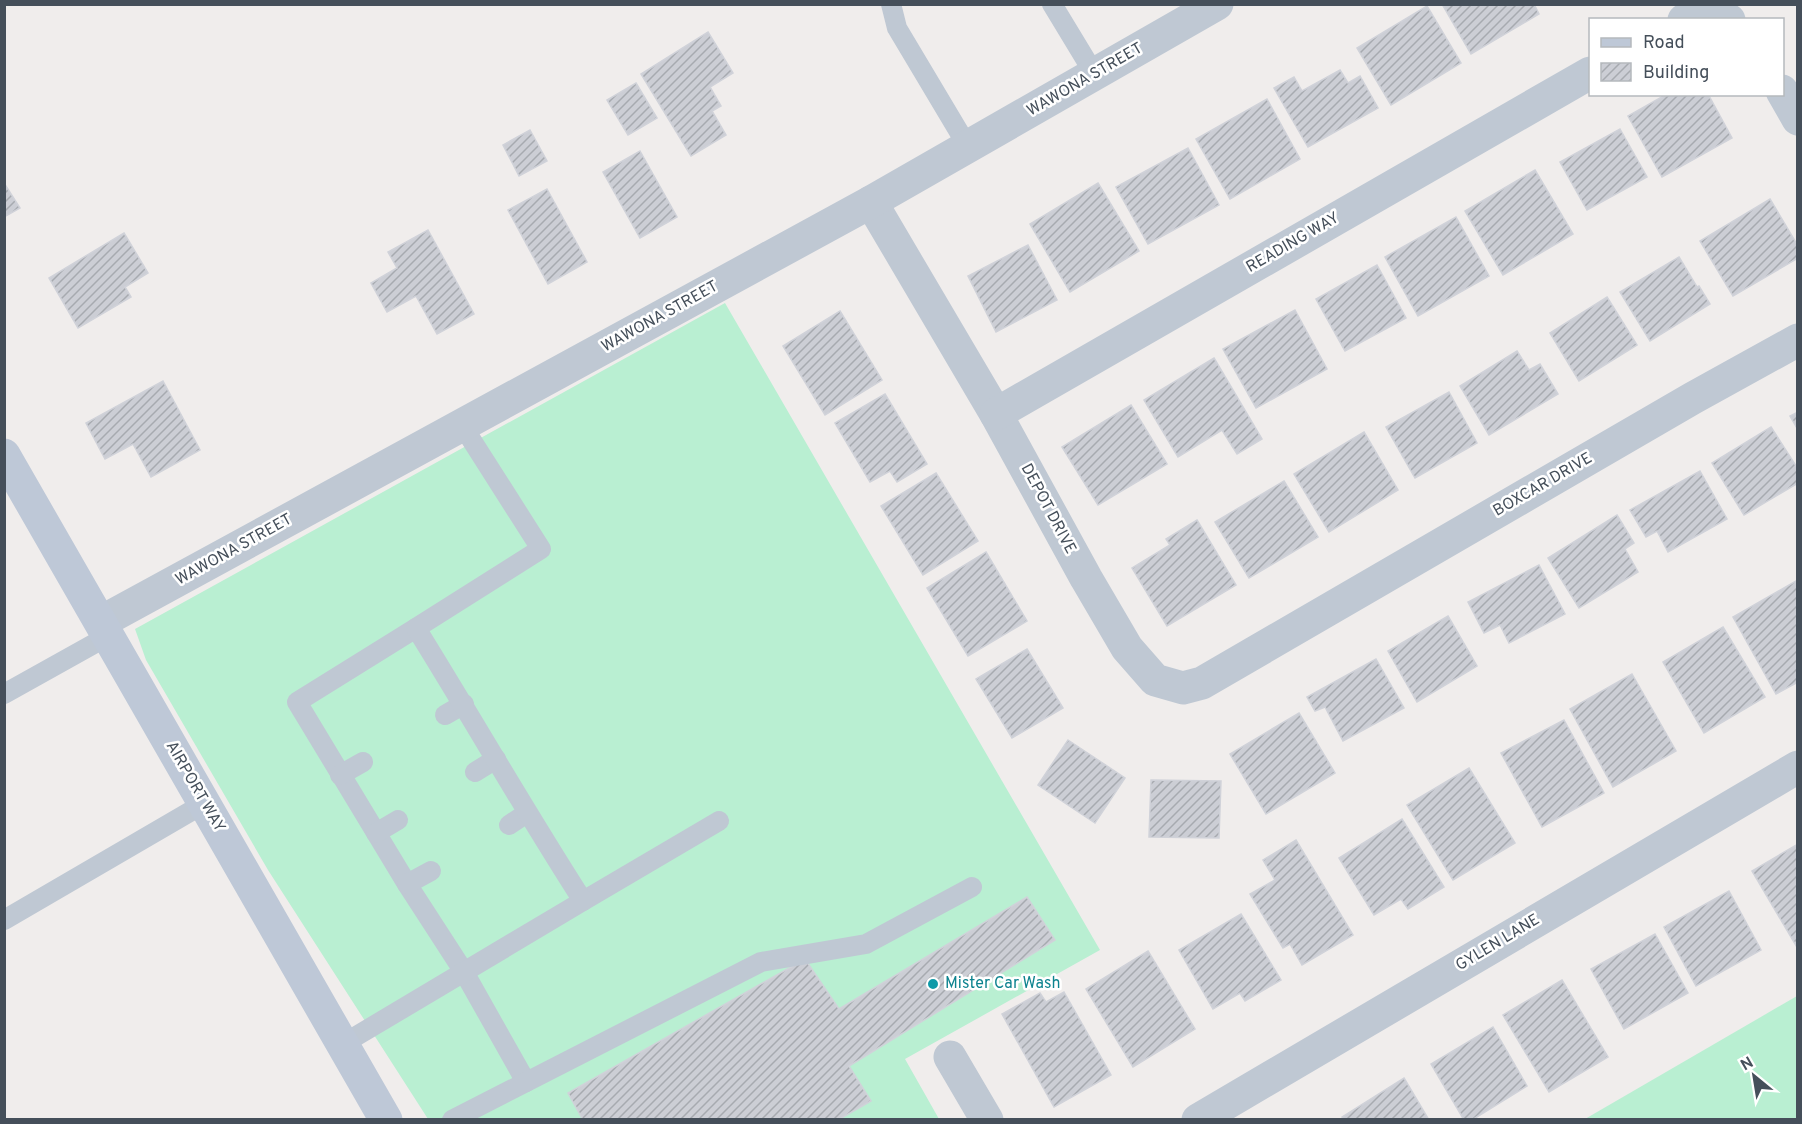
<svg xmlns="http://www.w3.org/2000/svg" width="1802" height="1124" viewBox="0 0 1802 1124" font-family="Overpass,sans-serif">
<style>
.grass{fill:#b9efd2}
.building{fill:url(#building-hatch);stroke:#d0d2d9;stroke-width:1.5}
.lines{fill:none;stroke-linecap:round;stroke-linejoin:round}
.service{stroke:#bfc8d3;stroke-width:20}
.minor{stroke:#bfc8d3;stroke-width:33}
.tertiary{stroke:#bfc8d3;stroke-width:33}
.secondary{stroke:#bec8d7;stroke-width:33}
.culture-dot{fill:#0f9aa8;stroke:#fff;stroke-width:2}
.labels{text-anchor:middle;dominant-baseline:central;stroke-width:5;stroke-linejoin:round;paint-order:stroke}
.street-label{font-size:16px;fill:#454f5a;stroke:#fff}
.culture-label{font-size:16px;fill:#0d838f;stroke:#fff;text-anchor:start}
</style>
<defs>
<pattern id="building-hatch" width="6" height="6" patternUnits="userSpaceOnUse" patternTransform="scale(1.5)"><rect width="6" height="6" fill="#ccced5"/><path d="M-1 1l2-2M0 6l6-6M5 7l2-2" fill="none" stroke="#a7aab0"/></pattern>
</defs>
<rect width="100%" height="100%" fill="#f0edec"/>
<g class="grass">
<path d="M725,303L1100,950L905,1059L939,1119H428L268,870L146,660L135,629Z"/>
<path d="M1797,996V1119H1585Z"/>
</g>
<g class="building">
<path d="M1442,4H1534L1539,14L1471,54Z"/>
<path d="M1427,6L1461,63L1391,105L1357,48Z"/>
<path d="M708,32L733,73L710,87L721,106L712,111L726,135L691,156L641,74Z"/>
<path d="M1340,70L1348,83L1360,76L1378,108L1308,147L1274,88L1294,77L1302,91Z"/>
<path d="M636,83L657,118L628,135L607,100Z"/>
<path d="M1667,94H1708L1732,138L1662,177L1628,116Z"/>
<path d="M1267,99L1300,159L1230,199L1196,139Z"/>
<path d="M1620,129L1647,177L1587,210L1560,162Z"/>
<path d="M530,130L547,161L519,176L503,145Z"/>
<path d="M1188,148L1219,205L1148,244L1116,187Z"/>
<path d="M640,151L677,217L640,238L603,172Z"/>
<path d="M1535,170L1573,234L1503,275L1465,211Z"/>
<path d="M4,183L20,208L4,217Z"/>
<path d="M1098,183L1139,251L1070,292L1030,224Z"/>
<path d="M547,189L587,262L548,284L508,210Z"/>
<path d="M1770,199L1798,246V258L1733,296L1700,241Z"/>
<path d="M1456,217L1489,276L1418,316L1385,257Z"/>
<path d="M428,230L474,314L437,334L416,296L387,312L371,283L397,268L388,252Z"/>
<path d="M124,233L148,273L125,287L131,297L78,328L49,278Z"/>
<path d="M1028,245L1057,300L996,332L968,276Z"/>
<path d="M1679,257L1697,287L1699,286L1710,304L1650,341L1620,292Z"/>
<path d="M1377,265L1406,318L1345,351L1316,299Z"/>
<path d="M1607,297L1637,345L1579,381L1550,333Z"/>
<path d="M1295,310L1327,369L1256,408L1223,349Z"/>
<path d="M840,311L882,380L825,415L783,346Z"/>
<path d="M1517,351L1529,370L1540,364L1558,394L1489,435L1460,386Z"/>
<path d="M1214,358L1262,439L1237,454L1222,430L1178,457L1144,400Z"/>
<path d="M163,381L200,450L151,477L133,444L105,459L86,423Z"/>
<path d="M1449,392L1477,443L1415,478L1386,427Z"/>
<path d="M885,394L927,464L897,482L890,471L870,482L835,423Z"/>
<path d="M1131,405L1167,464L1098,505L1062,447Z"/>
<path d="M1798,412V430L1790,416Z"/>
<path d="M1771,427L1798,469V483L1744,515L1712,463Z"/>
<path d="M1364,432L1398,490L1329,532L1294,474Z"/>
<path d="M1700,471L1727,519L1668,552L1657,531L1646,537L1630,510Z"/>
<path d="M936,473L978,541L923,575L881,506Z"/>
<path d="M1284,481L1318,537L1249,578L1215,522Z"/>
<path d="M1617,515L1634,543L1625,549L1638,572L1579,608L1548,558Z"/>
<path d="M1197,520L1236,585L1167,626L1132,568L1170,545L1166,539Z"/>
<path d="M986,552L1027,621L968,656L927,588Z"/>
<path d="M1539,565L1565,614L1509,643L1500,625L1484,633L1468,602Z"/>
<path d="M1796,581L1798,584V682L1776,694L1733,617Z"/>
<path d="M1448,616L1477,666L1417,702L1388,651Z"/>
<path d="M1723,627L1765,697L1704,733L1663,662Z"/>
<path d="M1027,649L1063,708L1012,738L976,679Z"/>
<path d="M1376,659L1404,708L1343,741L1325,707L1315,711L1307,697Z"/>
<path d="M1632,674L1676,751L1613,787L1570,709Z"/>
<path d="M1299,713L1335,773L1266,814L1230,754Z"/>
<path d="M1564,720L1604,793L1542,827L1501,753Z"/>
<path d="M1068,740L1125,778L1095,823L1038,785Z"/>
<path d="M1469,768L1515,843L1453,880L1407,805Z"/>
<path d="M1151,780L1221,781L1219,838L1149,837Z"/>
<path d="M1402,819L1444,887L1408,909L1401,899L1374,915L1339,858Z"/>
<path d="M1296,840L1353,935L1302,965L1290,944L1283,948L1250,894L1275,880L1263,860Z"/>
<path d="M1798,844V949L1752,871Z"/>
<path d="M1729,891L1761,950L1696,986L1664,927Z"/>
<path d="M1027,897L1055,940L849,1066L871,1101L838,1120H583L568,1093L805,959L839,1009Z"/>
<path d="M1241,914L1281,980L1245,1001L1240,993L1213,1009L1179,950Z"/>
<path d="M1655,934L1688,993L1624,1029L1591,969Z"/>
<path d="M1148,951L1195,1029L1133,1067L1086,989Z"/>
<path d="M1562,980L1608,1057L1549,1092L1503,1015Z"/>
<path d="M1064,992L1111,1075L1054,1107L1002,1014L1040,993L1046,1002Z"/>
<path d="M1493,1027L1527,1086L1472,1120H1464L1431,1064Z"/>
<path d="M1404,1078L1429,1120H1343L1342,1117Z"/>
</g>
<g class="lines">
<g class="service">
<path d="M891,4L897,28L968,147"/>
<path d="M1052,4L1095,75"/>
<path d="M416,628L297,702L407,884L464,972L526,1082"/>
<path d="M4,694L108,636"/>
<path d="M445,715L464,704"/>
<path d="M475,772L496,759"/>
<path d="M340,775L363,762"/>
<path d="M509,825L527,813"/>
<path d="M376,833L398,820"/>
<path d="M407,884L431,871"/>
<path d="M583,901L719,821"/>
<path d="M4,920L205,803"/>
<path d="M343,1044L583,901C525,811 472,718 416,628L541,549L462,425"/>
<path d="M452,1120L761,962L866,944L972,887"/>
</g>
<g class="minor">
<path d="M1684,20L1709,12L1729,20"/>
<path d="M1782,91L1798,119"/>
<path d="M871,202L996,414L1086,578L1127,648L1155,680L1183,688L1202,683L1693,398L1798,340"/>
<path d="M996,414L1590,73"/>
<path d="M950,1057L987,1120"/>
<path d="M1198,1120L1798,767"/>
</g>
<path class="tertiary" d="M101,622L871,202L1217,4"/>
<path class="secondary" d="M4,455L386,1120"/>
</g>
<circle class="culture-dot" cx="933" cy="984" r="6"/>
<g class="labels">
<g class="street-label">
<text transform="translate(1085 80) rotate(-30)">WAWONA STREET</text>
<text transform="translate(1293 243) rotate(-30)">READING WAY</text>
<text transform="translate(660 317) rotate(-29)">WAWONA STREET</text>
<text transform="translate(1543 485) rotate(-30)">BOXCAR DRIVE</text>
<text transform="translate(1048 509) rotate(62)">DEPOT DRIVE</text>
<text transform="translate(234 550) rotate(-29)">WAWONA STREET</text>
<text transform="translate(195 787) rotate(60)">AIRPORT WAY</text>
<text transform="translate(1498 943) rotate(-31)">GYLEN LANE</text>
</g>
<g class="culture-label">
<text x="945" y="984">Mister Car Wash</text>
</g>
</g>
<rect width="1802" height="1124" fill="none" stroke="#454f5a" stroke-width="12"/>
<rect x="1589" y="18" width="195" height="78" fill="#ffffff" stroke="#b5b9bd" stroke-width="1.5"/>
<rect x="1601" y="38" width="30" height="9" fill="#bec8d7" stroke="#b5b9bd" stroke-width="1.5"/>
<text x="1643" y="48" font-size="18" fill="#454f5a">Road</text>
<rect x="1601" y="63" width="30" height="18" fill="url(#building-hatch)" stroke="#b5b9bd" stroke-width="1.5"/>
<text x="1643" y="78" font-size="18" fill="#454f5a">Building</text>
<g transform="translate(1754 1076) rotate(330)" stroke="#ffffff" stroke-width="4.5" paint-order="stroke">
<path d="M0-4.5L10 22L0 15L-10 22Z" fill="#454f5a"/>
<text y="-9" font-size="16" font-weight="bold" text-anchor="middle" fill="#454f5a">N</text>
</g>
</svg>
